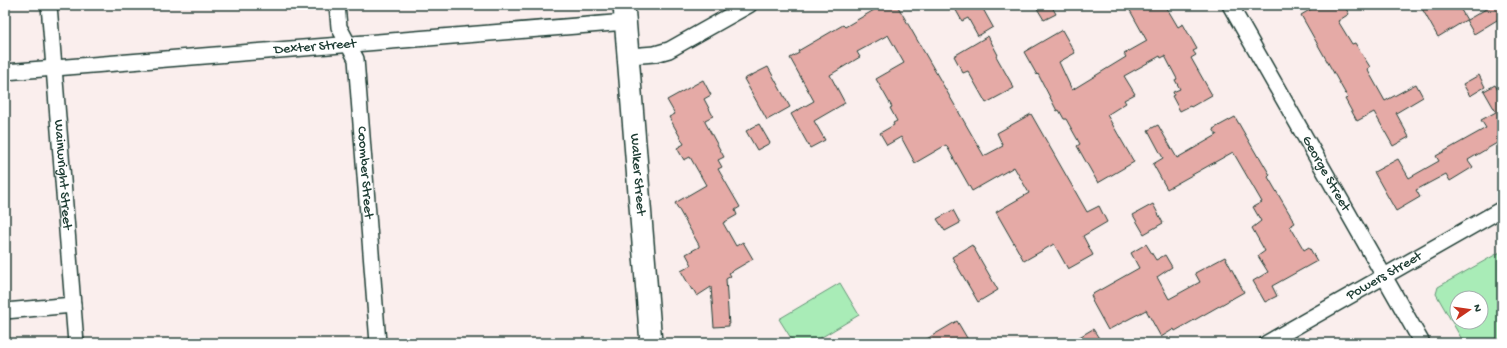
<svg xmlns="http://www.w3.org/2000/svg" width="1507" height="348" viewBox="0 0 1507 348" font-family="'Gochi Hand',sans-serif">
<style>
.pitch{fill:#a9ecb7;stroke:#649476;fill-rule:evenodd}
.building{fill:#e5aaa6;stroke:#1f3d34}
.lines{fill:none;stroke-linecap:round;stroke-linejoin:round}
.minor-casing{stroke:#1f3d34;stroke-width:18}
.secondary-casing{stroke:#1f3d34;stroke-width:24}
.minor{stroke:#fff;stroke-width:15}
.secondary{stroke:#fff;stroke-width:21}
.labels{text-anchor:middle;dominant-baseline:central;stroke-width:3.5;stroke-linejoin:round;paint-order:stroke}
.street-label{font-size:14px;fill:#1f3d34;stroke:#fff}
</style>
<rect width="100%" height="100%" fill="#faeeed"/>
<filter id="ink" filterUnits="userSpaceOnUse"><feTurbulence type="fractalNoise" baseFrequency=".025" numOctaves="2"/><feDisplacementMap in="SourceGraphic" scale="8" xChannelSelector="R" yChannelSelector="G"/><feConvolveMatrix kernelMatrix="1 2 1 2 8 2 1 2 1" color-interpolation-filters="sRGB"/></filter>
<g filter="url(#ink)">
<g class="pitch">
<path d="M1502,251V343H1464L1436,294L1438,287ZM1457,298H1481V322H1457Z"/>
<path d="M840,283L859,315L812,343H794L779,319Z"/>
</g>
<g class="building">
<path d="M871,5H897L984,156L1003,146L997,133L1031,114L1087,212L1099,206L1107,222L1083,236L1093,255L1068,269L1054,244L1024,261L996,212L1029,193L1014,167L972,191L946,145L915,163L901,137L887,145L880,133L894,125L893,123L897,121L890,108L892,107L876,79L904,63L888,35L857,52L860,57L830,75L845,103L814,121L825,140L810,148L791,114L814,101L790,58L799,53L798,51L843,25L845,27L874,10Z"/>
<path d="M953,5H990L983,9L993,27L978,36L968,18L962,21Z"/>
<path d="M1035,5H1051L1056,14L1044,20Z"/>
<path d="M1127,5H1165L1178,27L1183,24L1197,49L1193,51L1196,55L1191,58L1212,95L1191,107L1190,106L1180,111L1172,96L1174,95L1173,92L1180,89L1175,80L1177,79L1165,56L1161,58L1160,56L1124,76L1135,94L1124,100L1126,103L1107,115L1134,162L1098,183L1077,146L1080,144L1066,119H1064L1059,110L1057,111L1038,74L1037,75L1024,52L1062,30L1075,53L1059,62L1072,90L1126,57L1124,54L1147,41Z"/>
<path d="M1318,5H1344L1349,14L1338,21L1352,44L1355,43L1370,67L1367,69L1385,101L1416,84L1423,97L1396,113L1409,137L1393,146L1374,112L1357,121L1345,99L1348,98L1301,15Z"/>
<path d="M1420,5H1458L1467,20L1493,5H1502V17L1474,34L1466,20L1438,37Z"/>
<path d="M988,36L998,55L996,56L1014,88L986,103L968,71L963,73L954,56Z"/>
<path d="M768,67L790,107L767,120L744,79Z"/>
<path d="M1479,75L1485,87L1470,96L1463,84Z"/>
<path d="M703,80L711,95L704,99L713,116L705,120V122L724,157L718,160L722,167L718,169L740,207L735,210L737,215L723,223L736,246L743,242L753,259L729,273L731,276L726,279L729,326L714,327L711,287L697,296L693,289L692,290L681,271L692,265L686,254L699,247V245L675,203L706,185L690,157L684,160L677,148L684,144L669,117L675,114L667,100Z"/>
<path d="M1495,85L1502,97V140L1468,160L1473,167L1450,181L1446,174L1416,190L1420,197L1396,211L1374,172L1398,159L1409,178L1439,161L1436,156L1486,128L1481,120L1496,112L1484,91Z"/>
<path d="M1235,117L1258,157L1259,156L1270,175L1268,177L1295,223L1290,226L1304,250L1309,247L1317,261L1272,286L1277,296L1265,302L1253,281L1268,272L1258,256L1265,251L1252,228L1261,221L1253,207L1262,202L1233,152L1167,189L1153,164L1163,158L1148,130L1158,125L1177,158L1217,135L1213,129Z"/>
<path d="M759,124L770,143L757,150L746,131Z"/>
<path d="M1153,204L1163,223L1144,234L1133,215Z"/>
<path d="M953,210L960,223L945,231L937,219Z"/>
<path d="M1146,244L1156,260L1165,255L1172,267L1157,277L1169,299L1200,282L1195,273L1225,257L1244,292L1175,331L1174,329L1161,337L1146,310L1108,330L1092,301L1093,300L1091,295L1139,268L1131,253Z"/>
<path d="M972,245L998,290L978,302L952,257Z"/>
<path d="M957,321L970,343H920Z"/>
<path d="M1093,329L1102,343H1069Z"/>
</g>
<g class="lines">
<g class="minor-casing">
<g id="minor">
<path id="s1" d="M49,5L76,343"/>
<path id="s2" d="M337,5L339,27L356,59L378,343"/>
<path id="s3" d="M1230,5L1422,343"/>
<path d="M629,56L655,54L669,50L749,5"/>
<path id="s4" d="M5,72L626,22"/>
<path d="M5,311L73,305"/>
<path id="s5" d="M1267,343L1502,209"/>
</g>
</g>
<g class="secondary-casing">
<g id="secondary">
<path id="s6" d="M624,5L651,343"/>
</g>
</g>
<use href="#minor" class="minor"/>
<use href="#secondary" class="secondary"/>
</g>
</g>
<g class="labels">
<g class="street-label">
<text stroke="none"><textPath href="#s4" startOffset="311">Dexter Street</textPath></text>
<text stroke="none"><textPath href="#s2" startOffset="172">Coomber Street</textPath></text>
<text stroke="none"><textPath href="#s1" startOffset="170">Wainwright Street</textPath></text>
<text stroke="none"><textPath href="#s6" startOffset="170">Walker Street</textPath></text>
<text stroke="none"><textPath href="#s3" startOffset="194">George Street</textPath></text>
<text stroke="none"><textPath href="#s5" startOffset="135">Powers Street</textPath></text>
</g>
</g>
<rect width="1507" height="348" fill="none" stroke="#fff" stroke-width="20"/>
<rect x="10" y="10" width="1487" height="328" fill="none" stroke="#1f3d34" stroke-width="1.5" filter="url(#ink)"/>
<g transform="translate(1469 310) rotate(77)"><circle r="19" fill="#ffffff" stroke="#a5b1ae"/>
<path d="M0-3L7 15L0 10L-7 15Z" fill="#c8321e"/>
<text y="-6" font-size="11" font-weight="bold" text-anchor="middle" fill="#1f3d34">N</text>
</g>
</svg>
